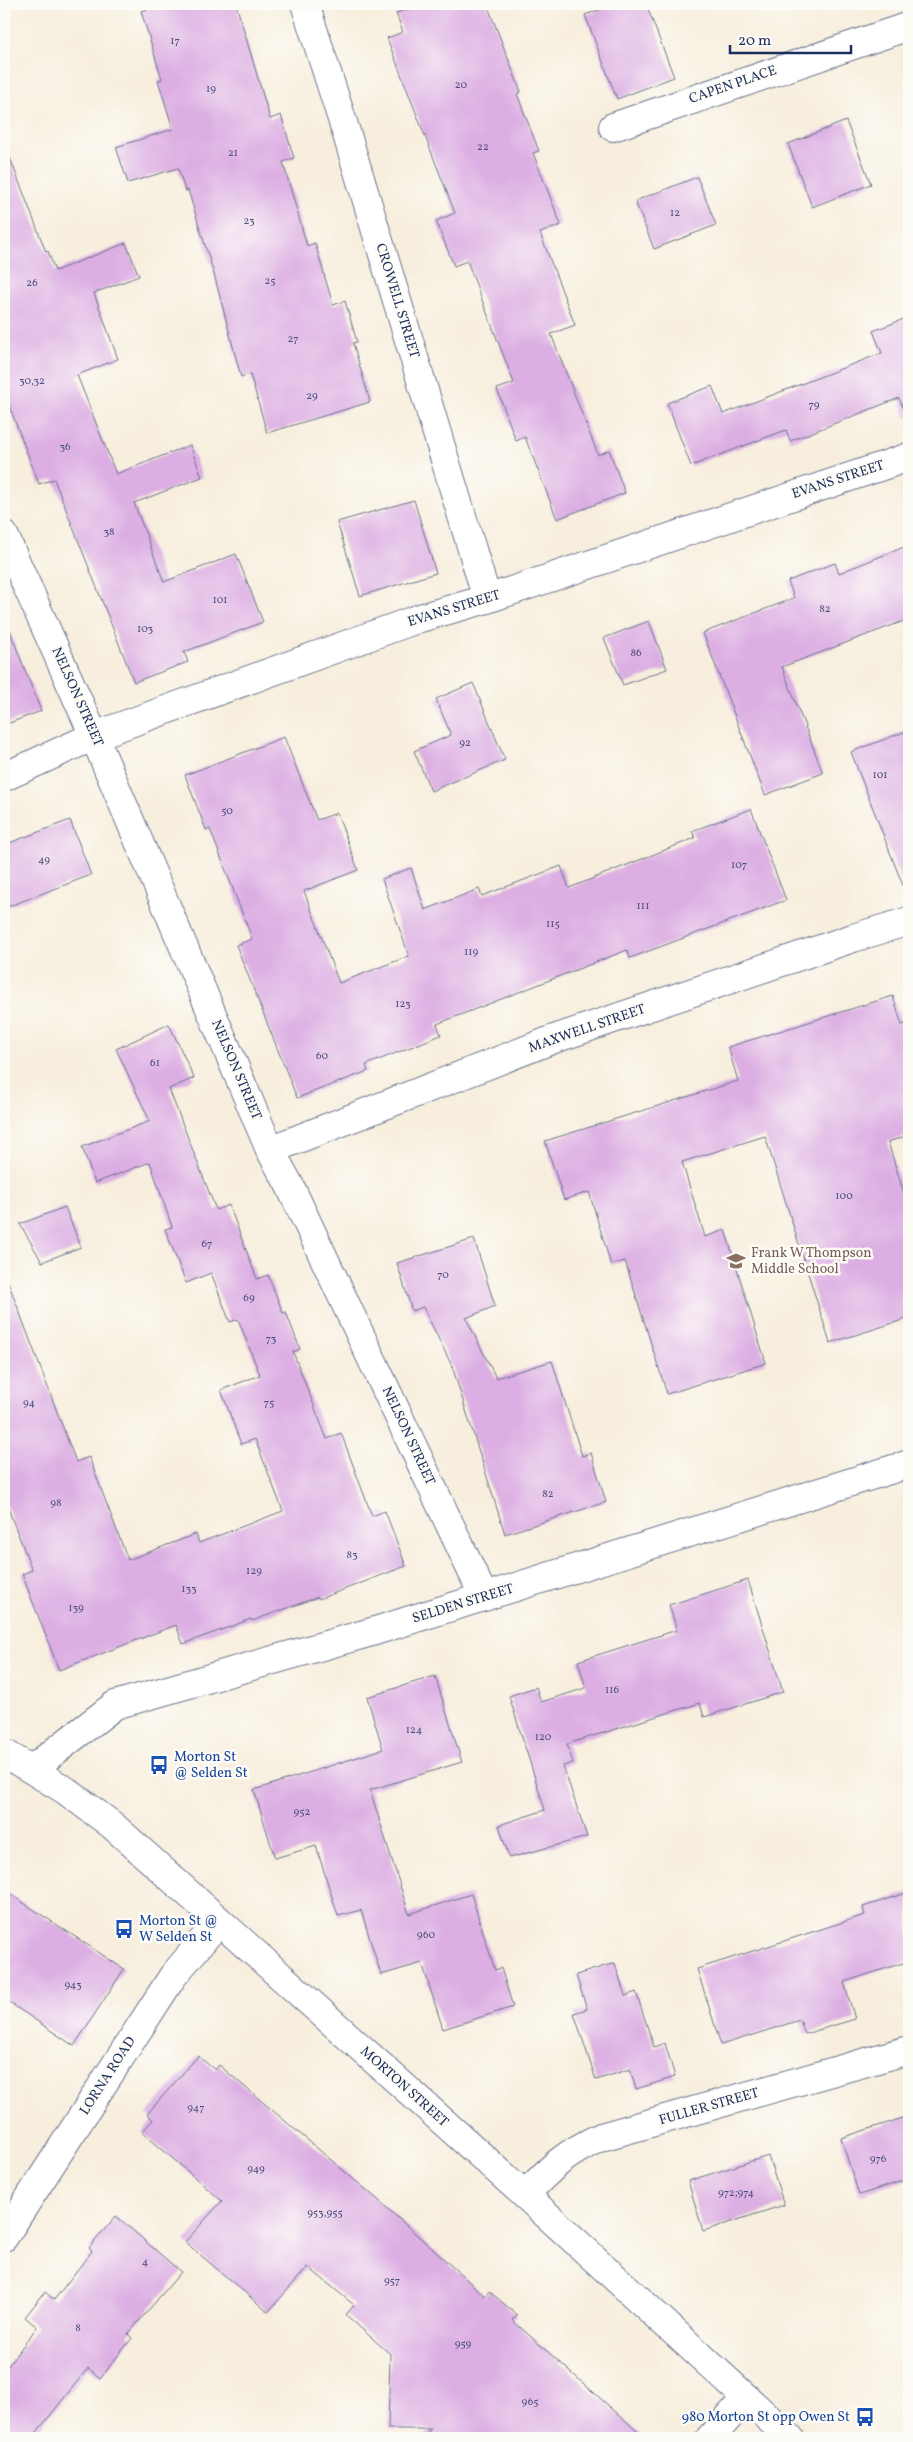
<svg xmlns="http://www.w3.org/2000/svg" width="913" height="2442" viewBox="0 0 913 2442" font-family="Vollkorn,serif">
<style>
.building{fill:#dcaee3}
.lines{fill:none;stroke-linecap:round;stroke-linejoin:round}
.minor-casing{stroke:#68728a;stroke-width:30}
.trunk-casing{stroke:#68728a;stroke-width:30}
.minor{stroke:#fff;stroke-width:28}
.trunk{stroke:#fff;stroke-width:28}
.labels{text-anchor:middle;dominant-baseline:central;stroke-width:5;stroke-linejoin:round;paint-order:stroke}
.number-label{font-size:11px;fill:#4b4f7f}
.street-label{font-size:14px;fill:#1b2f5e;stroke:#fdfcf7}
.education-label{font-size:14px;fill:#785e54;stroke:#fdfcf7;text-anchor:start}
.transit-label{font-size:14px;fill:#164399;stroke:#fdfcf7;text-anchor:start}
</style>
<rect width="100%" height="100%" fill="#fdfcf7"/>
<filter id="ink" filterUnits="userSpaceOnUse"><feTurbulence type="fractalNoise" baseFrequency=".02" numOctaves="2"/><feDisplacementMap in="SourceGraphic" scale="10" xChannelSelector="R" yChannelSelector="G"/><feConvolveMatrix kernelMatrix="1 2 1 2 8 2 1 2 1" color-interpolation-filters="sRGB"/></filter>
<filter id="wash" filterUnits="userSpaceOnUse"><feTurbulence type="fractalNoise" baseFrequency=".0096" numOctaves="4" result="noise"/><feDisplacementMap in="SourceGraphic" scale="20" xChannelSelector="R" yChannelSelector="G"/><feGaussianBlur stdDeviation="1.12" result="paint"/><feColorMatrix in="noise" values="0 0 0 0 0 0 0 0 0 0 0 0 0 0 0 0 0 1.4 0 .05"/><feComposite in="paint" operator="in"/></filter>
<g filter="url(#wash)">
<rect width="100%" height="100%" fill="#f7eedd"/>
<g id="blocks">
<g class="building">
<path d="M166,4H236L270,119L281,115L294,158L283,162L307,246L315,243L333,305L345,301L357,342L353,343L370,402L267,433L250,374L241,377L214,274L188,190L185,191L178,168L128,183L116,147L173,129L158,80L162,79L141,11Z"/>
<path d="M422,4H487L521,92L517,94L539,151L533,153L561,225L540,233L575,325L551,334L598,455L609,450L625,493L557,519L525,437L516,441L497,389L514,383L467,261L454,266L436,221L455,213L387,38L403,32L396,13Z"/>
<path d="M615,4H646L674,77L617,99L585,15Z"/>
<path d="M846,121L871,184L812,207L788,144Z"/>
<path d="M7,150L46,252L48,251L55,271L126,243L139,276L94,293L118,359L77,375L116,474L190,445L202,477L134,503L164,582L236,554L263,622L184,652L188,662L134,682L54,479L39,484L4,392V151Z"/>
<path d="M697,177L716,225L654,249L635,201Z"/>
<path d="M909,317V418H907L899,398L790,441L786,430L691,466L667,403L712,386L723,414L882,353L873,331Z"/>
<path d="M414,500L436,573L360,596L337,522Z"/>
<path d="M909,545V619L782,667L823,773L765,795L703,633L794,598L788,581L835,563L839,573Z"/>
<path d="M6,621L41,711L4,725V622Z"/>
<path d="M649,621L667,669L623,685L604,638Z"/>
<path d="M473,683L505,760L431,791L414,751L451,735L436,699Z"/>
<path d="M909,730V895L907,896L851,752Z"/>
<path d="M284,737L317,820L337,813L358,870L304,891L339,983L409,956L382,879L411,868L425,910L479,889L482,896L561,866L569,888L695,838L692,831L751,809L786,900L630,958L627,950L437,1024L441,1035L366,1065L368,1071L297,1098L236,945L252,939L210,829L206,830L185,775Z"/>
<path d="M70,820L91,875L4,908V845Z"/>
<path d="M893,996L902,1025L909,1022V1135L888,1142L909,1210V1318L830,1343L765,1136L682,1162L705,1237L725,1230L766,1363L667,1394L625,1261L611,1265L589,1192L564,1200L545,1141L738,1081L728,1047Z"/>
<path d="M169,1024L194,1078L169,1089L216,1210L229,1205L257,1279L268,1275L283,1313L286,1312L300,1349L293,1352L327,1439L341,1433L372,1516L385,1511L406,1566L319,1599L318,1597L252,1621L251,1619L183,1644L176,1625L59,1670L22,1574L32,1570L4,1498V1280L7,1279L76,1462L89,1457L128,1560L196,1534L199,1543L283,1511L255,1439L241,1444L221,1390L260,1375L238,1319L230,1322L211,1273L186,1283L165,1229L172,1227L150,1162L95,1183L82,1147L150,1121L116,1049Z"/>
<path d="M65,1207L81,1247L42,1262L20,1224Z"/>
<path d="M474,1239L495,1306L466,1318L496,1378L552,1361L582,1456L591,1453L606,1502L505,1534L452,1366L423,1307L412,1311L397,1263Z"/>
<path d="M748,1580L783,1692L704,1717L700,1703L567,1744L573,1763L563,1766L587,1837L509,1858L499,1825L545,1810L509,1696L536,1687L541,1702L586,1688L578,1661L677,1630L669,1605Z"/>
<path d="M435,1676L462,1762L370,1790L409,1914L471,1894L495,1970L501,1968L513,2007L443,2029L422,1963L381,1975L361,1910L338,1916L316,1846L275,1858L254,1790L383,1749L367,1697Z"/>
<path d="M4,1890L124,1969L74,2046L4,1999Z"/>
<path d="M909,1892V1961L844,1982L855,2019L805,2034L800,2020L721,2045L697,1969L865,1915L863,1907Z"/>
<path d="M615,1963L625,1996L636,1992L654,2047L665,2043L675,2077L636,2089L630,2069L596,2080L574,2013L587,2009L576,1975Z"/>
<path d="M198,2056L215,2070L219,2065L377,2199L485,2296L489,2291L517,2315L512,2320L645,2438H422L431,2429H388L390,2354L346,2315L354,2305L308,2267L268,2312L185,2242L222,2201L142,2132L153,2120L147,2114Z"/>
<path d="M909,2116V2179L859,2195L841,2138Z"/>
<path d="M768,2156L784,2205L703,2231L688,2181Z"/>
<path d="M116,2216L181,2272L128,2334L132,2338L100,2378L88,2368L32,2438H4V2371L37,2327L25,2317L45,2292L54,2300L92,2251L89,2248Z"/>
</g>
</g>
</g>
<g filter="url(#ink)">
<use href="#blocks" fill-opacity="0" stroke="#68728a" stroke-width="1"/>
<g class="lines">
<g class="minor-casing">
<g id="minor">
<path d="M305,4L347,135L487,599"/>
<path d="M613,127L909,26"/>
<path d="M4,535L94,736L270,1150L289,1184L484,1597"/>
<path d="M4,777L94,736L420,618L487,599L909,457"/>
<path d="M270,1150L554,1039L853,938L909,921"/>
<path d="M32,1769L115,1705L375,1631L909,1464"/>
<path d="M525,2195C550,2168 566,2153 601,2137L909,2050"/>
<path d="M4,2237L173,1976L219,1921"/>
<path d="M710,2438L746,2398"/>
</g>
</g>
<g class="trunk-casing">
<path id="trunk" d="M4,1753L65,1790L112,1825L525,2195L790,2438"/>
</g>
<use href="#minor" class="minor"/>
<use href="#trunk" class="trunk"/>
</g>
</g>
<defs>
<g id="school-bare" transform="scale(1.5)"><path d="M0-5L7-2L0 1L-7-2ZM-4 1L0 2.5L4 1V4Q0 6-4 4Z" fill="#8d6e63" stroke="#fdfcf7" stroke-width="2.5" paint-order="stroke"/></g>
<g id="bus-bare" transform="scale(1.5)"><path d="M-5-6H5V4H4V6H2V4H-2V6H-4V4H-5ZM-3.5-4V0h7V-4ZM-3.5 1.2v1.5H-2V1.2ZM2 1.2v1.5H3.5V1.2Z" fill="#1a4fb4" stroke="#fdfcf7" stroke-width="2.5" paint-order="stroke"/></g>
</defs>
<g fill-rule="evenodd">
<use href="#school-bare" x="736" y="1261"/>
<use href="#bus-bare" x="159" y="1765"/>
<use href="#bus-bare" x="124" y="1929"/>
<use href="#bus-bare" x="865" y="2417"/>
</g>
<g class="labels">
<g class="number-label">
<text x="175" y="41">17</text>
<text x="461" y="85">20</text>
<text x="211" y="89">19</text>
<text x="483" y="147">22</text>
<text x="233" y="153">21</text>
<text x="675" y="213">12</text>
<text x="249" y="221">23</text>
<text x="270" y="281">25</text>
<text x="32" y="283">26</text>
<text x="293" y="339">27</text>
<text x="32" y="381">30,32</text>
<text x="312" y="396">29</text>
<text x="814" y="405">79</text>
<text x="65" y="447">36</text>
<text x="109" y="532">38</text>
<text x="220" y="600">101</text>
<text x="825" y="609">82</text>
<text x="145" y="629">103</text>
<text x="636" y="653">86</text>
<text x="465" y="743">92</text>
<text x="880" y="775">101</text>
<text x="227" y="811">50</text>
<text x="44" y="860">49</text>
<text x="739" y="865">107</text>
<text x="643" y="906">111</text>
<text x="553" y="924">115</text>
<text x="471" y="952">119</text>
<text x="403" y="1004">123</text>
<text x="322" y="1056">60</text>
<text x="155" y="1063">61</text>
<text x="844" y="1196">100</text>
<text x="207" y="1244">67</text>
<text x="443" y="1275">70</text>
<text x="249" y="1298">69</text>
<text x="271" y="1339">73</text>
<text x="29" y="1403">94</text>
<text x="269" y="1403">75</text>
<text x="548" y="1494">82</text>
<text x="56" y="1503">98</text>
<text x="352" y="1555">83</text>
<text x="254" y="1571">129</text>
<text x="189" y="1589">133</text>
<text x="76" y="1608">139</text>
<text x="612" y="1690">116</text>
<text x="414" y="1730">124</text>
<text x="543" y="1737">120</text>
<text x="302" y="1812">952</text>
<text x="426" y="1935">960</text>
<text x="73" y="1985">943</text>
<text x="196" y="2108">947</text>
<text x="878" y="2159">976</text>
<text x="256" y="2169">949</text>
<text x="736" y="2193">972;974</text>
<text x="325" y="2213">953,955</text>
<text x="145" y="2262">4</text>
<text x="392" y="2281">957</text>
<text x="78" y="2328">8</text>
<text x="463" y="2344">959</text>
<text x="530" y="2402">965</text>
</g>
<g class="street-label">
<text transform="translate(733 85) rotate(-19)">CAPEN PLACE</text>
<text transform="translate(397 301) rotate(73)">CROWELL STREET</text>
<text transform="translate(838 480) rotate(-18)">EVANS STREET</text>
<text transform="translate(454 609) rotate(-17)">EVANS STREET</text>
<text transform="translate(77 697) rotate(66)">NELSON STREET</text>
<text transform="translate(587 1029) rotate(-19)">MAXWELL STREET</text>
<text transform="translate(236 1070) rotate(67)">NELSON STREET</text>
<text transform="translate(408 1436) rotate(65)">NELSON STREET</text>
<text transform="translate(463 1604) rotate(-17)">SELDEN STREET</text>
<text transform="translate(108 2076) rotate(-57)">LORNA ROAD</text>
<text transform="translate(404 2087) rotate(42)">MORTON STREET</text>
<text transform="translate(709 2107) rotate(-16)">FULLER STREET</text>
</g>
<g class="education-label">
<text x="751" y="1253">Frank W Thompson<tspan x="751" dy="16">Middle School</tspan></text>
</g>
<g class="transit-label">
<text x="174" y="1757">Morton St<tspan x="174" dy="16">@ Selden St</tspan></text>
<text x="139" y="1921">Morton St @<tspan x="139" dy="16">W Selden St</tspan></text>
<text x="850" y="2417" text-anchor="end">980 Morton St opp Owen St</text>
</g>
</g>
<rect width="913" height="2442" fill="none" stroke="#fdfcf7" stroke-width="20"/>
<path d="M730 45v8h121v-8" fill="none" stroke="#1b2f5e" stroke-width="2.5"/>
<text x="738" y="45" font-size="15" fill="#1b2f5e" stroke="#fdfcf7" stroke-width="4" paint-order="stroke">20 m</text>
</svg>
